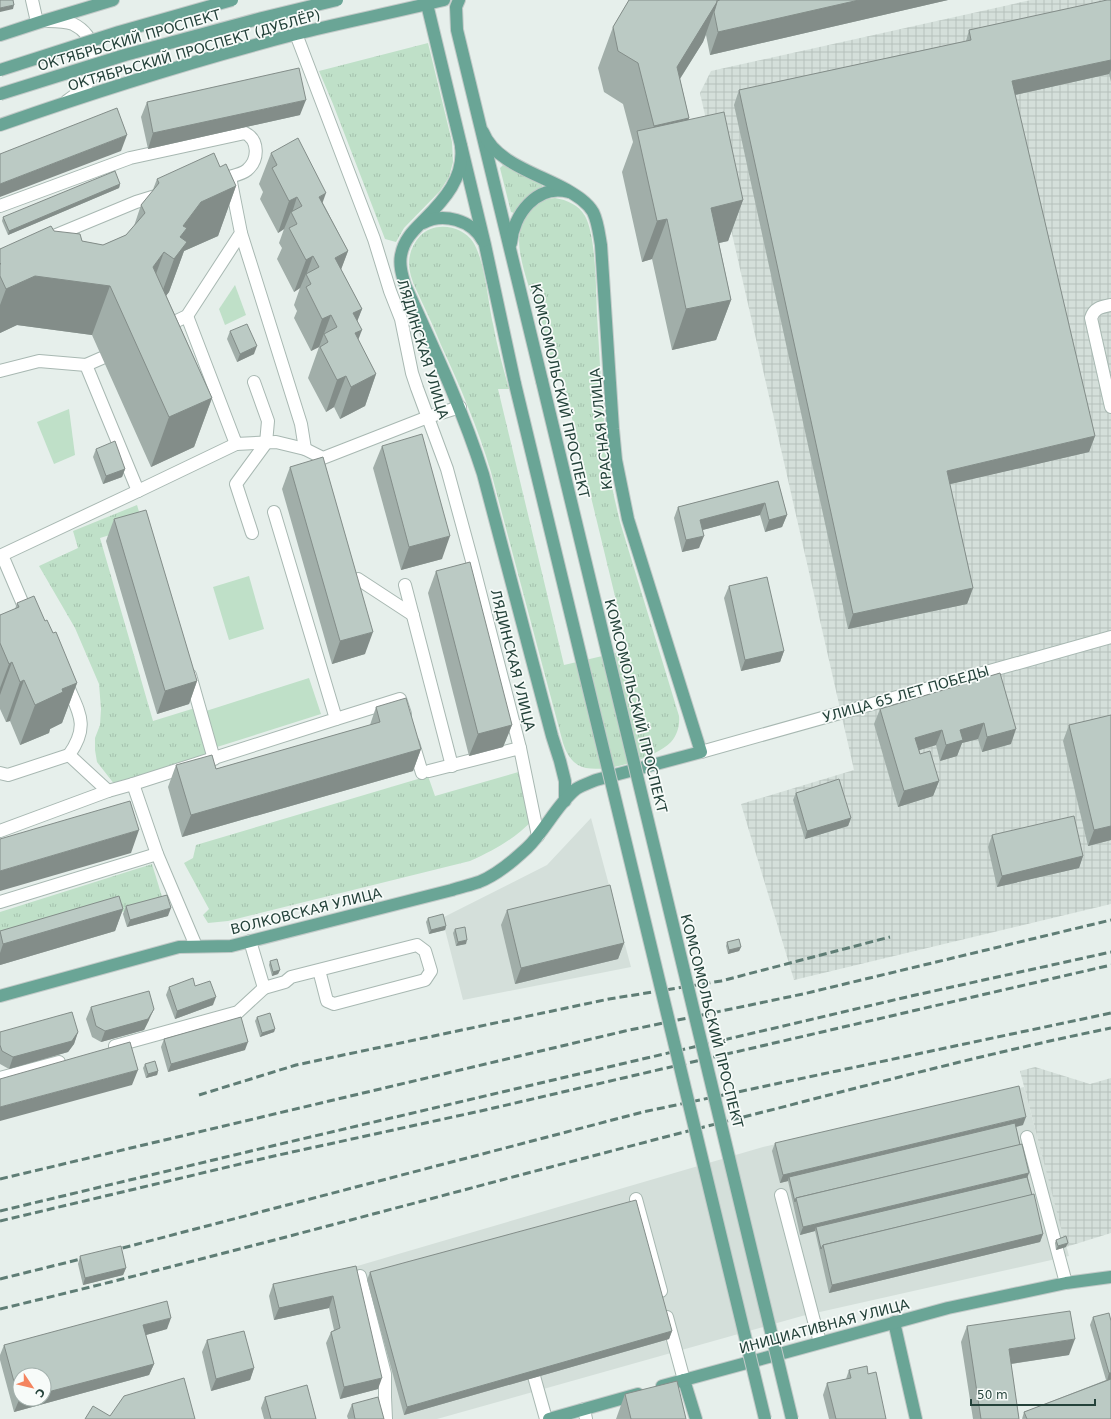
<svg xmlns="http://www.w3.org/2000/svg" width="1111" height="1419" viewBox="0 0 1111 1419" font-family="'DejaVu Sans',sans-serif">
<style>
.built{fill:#d4dfda}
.industrial{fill:url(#industrial-grid)}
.grass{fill:url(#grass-tufts)}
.green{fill:#bfe0c8}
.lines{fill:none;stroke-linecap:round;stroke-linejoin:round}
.minor-casing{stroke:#a8b8b2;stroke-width:14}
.major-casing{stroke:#c2cac8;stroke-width:14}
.minor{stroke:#fff;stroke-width:12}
.major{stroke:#6aa596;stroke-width:12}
.rail{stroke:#5f7d75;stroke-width:3;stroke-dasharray:8 4;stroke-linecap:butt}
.major-bridge-casing{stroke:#c2cac8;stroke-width:14;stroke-linecap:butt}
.major-bridge{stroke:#6aa596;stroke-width:12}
.wall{fill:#a1aea9}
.shaded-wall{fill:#838d89}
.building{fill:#bbcac4;stroke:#838d89}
.labels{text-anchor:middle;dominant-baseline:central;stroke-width:3.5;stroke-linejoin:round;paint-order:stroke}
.street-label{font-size:14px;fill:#24423a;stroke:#f7fbf9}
</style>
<defs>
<pattern id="industrial-grid" width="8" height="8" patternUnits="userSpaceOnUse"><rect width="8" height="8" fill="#d4dfda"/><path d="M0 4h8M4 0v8" fill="none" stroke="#b6c1bc"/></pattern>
<pattern id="grass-tufts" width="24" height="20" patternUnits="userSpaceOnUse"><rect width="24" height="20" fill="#bfe0c8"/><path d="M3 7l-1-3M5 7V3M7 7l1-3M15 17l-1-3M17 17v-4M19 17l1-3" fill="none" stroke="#a4c1ad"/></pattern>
</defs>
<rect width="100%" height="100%" fill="#e6efeb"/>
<g class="built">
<path d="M591,818L631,967L463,1000L442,918L547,865Z"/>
<path d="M1024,1087L1069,1256L802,1316L437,1419H393L354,1267L763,1147Z"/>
</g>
<g class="industrial">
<path d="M1031,0H1111V904L794,980L741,804L854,770L700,93L711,71Z"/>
<path d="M1035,1067L1090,1084L1111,1078V1233L1066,1247L1020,1071Z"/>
</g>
<g class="grass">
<path d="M428,43L452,142L453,162L449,177L440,191L404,228L396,242L385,239L333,104L319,71Z"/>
<path d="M503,165L542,184V188C530,192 520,202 514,213L511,212L500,168Z"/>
<path d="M555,198C567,200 579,205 585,216C596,235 596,291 597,315C600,363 602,411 608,459C610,481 615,501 620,522L679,716C680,726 677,735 671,742C656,758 598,777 578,765C570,760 566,752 563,743L491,472C478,428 460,386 441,345C435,330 428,315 421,300C417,291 412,282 410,272C407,259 411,246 420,236C434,221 462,225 473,242C485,261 488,302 493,324C497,346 503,368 509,389H498L564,665L628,650L562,377L553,378C548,358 543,336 538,315C532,294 515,253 520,232C521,225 525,218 529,212C536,203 544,199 555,198Z"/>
<path d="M137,505L143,525L100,538L153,721L195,708L209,756L115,785L97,762L95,750V738L100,725L101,709L99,684L75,628L39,566L78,548L73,531Z"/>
<path d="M522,771L533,820C514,839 495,850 470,861L228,921L208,923L203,915L209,909L184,863L193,858L196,845L428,776L435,796Z"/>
<path d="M152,864L163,900L0,948V912Z"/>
</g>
<g class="green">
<path d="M235,285L246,315L225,325L219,309Z"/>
<path d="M69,409L75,455L54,464L37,422Z"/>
<path d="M249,576L264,629L229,640L213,587Z"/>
<path d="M309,678L321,714L217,747L206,711Z"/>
</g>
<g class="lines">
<g class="minor-casing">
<g id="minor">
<path d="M32,0L37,22"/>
<path d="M48,21C56,21 65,21 73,24C96,35 102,66 86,85C81,92 73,96 67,101"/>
<path d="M296,34L374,239L390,291L401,319L412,373L417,388L447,469L472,561L520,748"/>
<path d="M0,206L130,158L245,133C259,140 259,160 247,170C242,174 236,175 229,177"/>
<path d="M241,233L301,424L305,449"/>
<path d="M49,238L136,202L162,194"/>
<path d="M1111,305C1101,307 1094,308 1091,318L1111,407"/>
<path d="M187,316L236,444L276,442L305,449L323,458L428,417L460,407"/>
<path d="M164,327L187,316L241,233L230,177"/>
<path d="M86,365L102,358"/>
<path d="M0,371L39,361L86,365L138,491L2,555L25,609L31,613"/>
<path d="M138,491L236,444"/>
<path d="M252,533L236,484L266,443L268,421L254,382"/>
<path d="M358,579L413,615"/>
<path d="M405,585L452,766"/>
<path d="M190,675L214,759"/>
<path d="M66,682C79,713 90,725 69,755L108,791L133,784L157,854L196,946"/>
<path d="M336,719L400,699L405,714"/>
<path d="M413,743L422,773"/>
<path d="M701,752L1111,637"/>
<path d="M429,771L520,748L538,836"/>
<path d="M0,773L8,775L69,755"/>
<path d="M133,784L336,719L274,512"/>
<path d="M0,831L108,791"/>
<path d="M0,902L157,854"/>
<path d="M250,941L264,988L285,982L291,977L417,945L425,951L431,971L425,980L334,1004L327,1001L319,970"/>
<path d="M115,1046L238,1012L264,988"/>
<path d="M0,1078L59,1062"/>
<path d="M1027,1137L1066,1283"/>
<path d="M781,1195L814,1321L820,1342"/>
<path d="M636,1199L661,1291"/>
<path d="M360,1276L385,1374V1397L386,1419"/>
<path d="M667,1317L684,1380"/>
<path d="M530,1362L546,1419"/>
<path d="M584,1409L586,1419"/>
</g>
</g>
<g class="major-casing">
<g id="major">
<path d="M426,0L485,245L515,384"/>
<path d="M459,0L456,7L457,30L542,381"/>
<path d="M0,35L40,22L113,0"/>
<path d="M0,125C97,91 196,60 296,34C345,22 395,12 444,0"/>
<path d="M461,146C465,177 444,200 424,220C414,230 404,239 401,255C399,265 402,275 405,285C433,347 462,408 483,474L552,736L560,761L565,781V801"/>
<path d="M423,223C443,212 472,220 483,241"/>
<path d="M511,243C513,215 537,183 569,192"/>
<path d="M0,996L179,947L231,946L452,890C461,887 470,885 479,882C497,875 513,861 527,848C545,831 557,804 576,789C582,785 589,783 596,780L701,752L628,519L616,460L613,429L601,245C599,234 598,222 593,212C587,202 577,196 567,190C539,174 495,163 483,132"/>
<path d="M894,1322L916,1419"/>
<path d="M684,1380L696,1419"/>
<path d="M662,1386L948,1308L1066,1283L1111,1277"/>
<path d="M549,1419L638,1394"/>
</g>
</g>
<use href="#minor" class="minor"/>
<use href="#major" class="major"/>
<g class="rail">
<path d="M199,1095L296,1065L609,999L721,981L890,937"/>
<path d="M0,1179L625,1031L803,994L1111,920"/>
<path d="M0,1211L272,1146L911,996L1111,952"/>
<path d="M0,1221L274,1156L485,1110L1111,965"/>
<path d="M111,1251L643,1112L1111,1013"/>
<path d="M0,1279L89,1257"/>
<path d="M0,1309C260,1247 516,1174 775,1109C887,1080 998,1051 1111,1028"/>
</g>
<g class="major-bridge-casing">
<g id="major-bridge">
<path d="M0,70L119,32L232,0"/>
<path d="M0,94L125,55L262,18L337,0"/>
<path d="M542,381L792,1419"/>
<path d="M515,384L765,1419"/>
</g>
</g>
<use href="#major-bridge" class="major-bridge"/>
</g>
<g class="wall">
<path d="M629,0H948L710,55L706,35L703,42L680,79L689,118V120L743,200L728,241L719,243L731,300L716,340L672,350L652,259L642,262L622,172L633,142L623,104L604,92L598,68L613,27Z"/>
<path d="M1104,0H1111V82L1109,74L1015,95L1095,436L1089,452L950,484L973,588L967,604L848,629L734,105L739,90L966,41L969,30L1104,1Z"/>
<path d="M147,102L300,115L148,149L141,117Z"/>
<path d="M271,153L323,203L348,251L341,269L362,309L357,321L358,340L376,374L365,406L340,419L334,407L326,412L308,378L319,347L311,351L294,318L297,311L294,305L300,288L294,292L277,259L282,248L279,243L284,229L278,233L260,199L263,192L259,184Z"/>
<path d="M220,167L236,186L218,236L184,251L169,292L166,295L212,398L194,447L151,467L92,335L17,325L0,333V249L54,231L82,241L103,245L126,235L134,226L141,205L152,192L157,179Z"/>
<path d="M120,184L119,188L8,235L2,221L3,217Z"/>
<path d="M230,331L254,354L237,362L227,339Z"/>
<path d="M382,446L442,559L401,570L373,468Z"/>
<path d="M96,449L125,469L122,477L103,484L93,457Z"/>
<path d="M290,467L365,654L332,664L282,489Z"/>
<path d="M778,481L787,515L782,527L765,532L760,515L702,530L699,548L682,552L674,518L678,507Z"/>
<path d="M114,519L197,681L189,704L157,714L106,541Z"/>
<path d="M436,571L512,725L503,747L469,756L428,593Z"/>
<path d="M729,586L784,651L780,662L741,671L724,598Z"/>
<path d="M17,603L45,621L53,633L77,683L62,723L50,729L49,733L20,745L10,721L6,722L0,709V615L15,609Z"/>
<path d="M1000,673L1011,744L982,752L978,739L962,743L957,756L940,761L936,745L919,750L920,754L939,781L933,796L898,807L874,724L880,709Z"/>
<path d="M376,707L421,749L413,771L182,837L168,787L176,765L216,769L370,725Z"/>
<path d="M1111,715V840L1088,846L1063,741L1069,725Z"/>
<path d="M796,793L851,818L848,826L805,839L793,800Z"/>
<path d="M992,835L1083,856L1079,868L997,887L988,847Z"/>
<path d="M126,906L168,916L127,927L123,914Z"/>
<path d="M123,909L115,931L0,965V931Z"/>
<path d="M507,910L624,943L618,959L515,984L501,925Z"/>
<path d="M428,918L446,926L445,930L429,934L426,922Z"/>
<path d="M455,929L466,944L456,946L453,933Z"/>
<path d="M727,942L741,947L739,951L728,954L726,946Z"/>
<path d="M270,961L280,970L278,974L272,976L269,965Z"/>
<path d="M195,986L213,1005L175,1019L166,995L169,987Z"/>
<path d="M91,1007L149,1020L144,1030L101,1042L92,1037L86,1019Z"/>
<path d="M257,1017L275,1029L274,1032L260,1037L255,1021Z"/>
<path d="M0,1032H78L74,1044L68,1052L9,1069L0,1064Z"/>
<path d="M164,1039L245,1050L168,1072L161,1047Z"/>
<path d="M145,1064L158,1071L157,1075L146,1078L143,1068Z"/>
<path d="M1023,1125L1016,1127L1032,1195L1043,1234L1040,1242L829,1293L815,1231L800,1235L788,1181L780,1183L772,1151L775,1143Z"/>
<path d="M1056,1240L1066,1247L1056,1250L1055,1243Z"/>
<path d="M80,1256L126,1268L123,1275L83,1285L78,1264Z"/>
<path d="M356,1266L378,1389L340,1399L326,1343L331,1332L334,1330L329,1308L274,1320L269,1296L273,1284Z"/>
<path d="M370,1272L672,1331L669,1339L404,1415L367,1280Z"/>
<path d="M1093,1317L1111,1321V1419H1022L1024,1412L1106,1380L1090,1325Z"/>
<path d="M967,1326L1069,1355L1011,1364L1019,1419H973L961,1342Z"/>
<path d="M167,1329L146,1335L154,1364L149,1375L14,1412L0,1360V1355L4,1345Z"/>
<path d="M207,1340L254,1368L250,1380L211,1391L202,1352Z"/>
<path d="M849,1370L868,1374L886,1419H829L823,1395L827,1383L846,1379Z"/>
<path d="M625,1394L686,1419H616Z"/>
<path d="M265,1397L316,1419H264L261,1408Z"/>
<path d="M352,1404L384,1419H348L347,1416Z"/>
</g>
<g class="shaded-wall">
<path d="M710,0H750L714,11L703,42L662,107L677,67Z"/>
<path d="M859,0H948L710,55L718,32Z"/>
<path d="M14,5L13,9L0,12V8Z"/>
<path d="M1111,60V70L1109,74L1006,97L1012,81Z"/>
<path d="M306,100L300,115L148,149L153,133Z"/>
<path d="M689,118L674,159L643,157L654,126Z"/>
<path d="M127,135L121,151L0,197V184Z"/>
<path d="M120,184L119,188L8,235L9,231Z"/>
<path d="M236,186L218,236L184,251L169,292L156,309L174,259L183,226L201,202Z"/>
<path d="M326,193L315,224L319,197Z"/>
<path d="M297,197L292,213L291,212L284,229L278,233L289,201Z"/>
<path d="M743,200L728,241L696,248L711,208Z"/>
<path d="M667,219L652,259L642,262L657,221Z"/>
<path d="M348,251L336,283L335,258Z"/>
<path d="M164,252L146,301L153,267Z"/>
<path d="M313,256L306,275V274L300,288L294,292L306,260Z"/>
<path d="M35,276L110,286L92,335L17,325L0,333V305L6,289Z"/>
<path d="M731,300L716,340L672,350L686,309Z"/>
<path d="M362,309L350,340L353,313Z"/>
<path d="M331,315L319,347L311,351L322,319Z"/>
<path d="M362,330L350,361L355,333Z"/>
<path d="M257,346L254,354L237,362L240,354Z"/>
<path d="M376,374L365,406L340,419L351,387Z"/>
<path d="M346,376L334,407L326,412L337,380Z"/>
<path d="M212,398L194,447L151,467L169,417Z"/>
<path d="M1095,436L1089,452L942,486L947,471Z"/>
<path d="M125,469L122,477L103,484L106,476Z"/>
<path d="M765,503L760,515L695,532L700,520Z"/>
<path d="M787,515L782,527L765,532L769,520Z"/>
<path d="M450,536L442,559L401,570L409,547Z"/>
<path d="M704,536L699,548L682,552L686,540Z"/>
<path d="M973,588L967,604L848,629L853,614Z"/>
<path d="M373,632L365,654L332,664L340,641Z"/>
<path d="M784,651L780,662L741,671L745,660Z"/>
<path d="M12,662L0,695V688L9,664Z"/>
<path d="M24,680L10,721L6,722L20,682Z"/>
<path d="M197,681L189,704L157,714L165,691Z"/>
<path d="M77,683L62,723L50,729L49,733L20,745L35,705L62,689Z"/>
<path d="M984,723L978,739L962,743L957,756L940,761L946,745L960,730Z"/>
<path d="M512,725L503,747L469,756L478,734Z"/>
<path d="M1016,729L1011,744L982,752L987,737Z"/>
<path d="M942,730L936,745L910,753L915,738Z"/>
<path d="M421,749L413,771L182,837L191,815Z"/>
<path d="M939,781L933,796L898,807L904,791Z"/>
<path d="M851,818L848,826L805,839L807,831Z"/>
<path d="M1111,826V840L1088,846L1094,830Z"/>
<path d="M139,830L131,853L0,891V871Z"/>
<path d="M1083,856L1079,868L997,887L1002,876Z"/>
<path d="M171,908L168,916L127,927L130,920Z"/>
<path d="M123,909L115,931L0,965V953L3,944Z"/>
<path d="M446,926L445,930L429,934L431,930Z"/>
<path d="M467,940L466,944L456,946L458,942Z"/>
<path d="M624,943L618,959L515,984L521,968Z"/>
<path d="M741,947L739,951L728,954L729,950Z"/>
<path d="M280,970L278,974L272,976L273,972Z"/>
<path d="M216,997L213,1005L175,1019L177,1011Z"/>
<path d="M154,1009L149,1020L144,1030L101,1042L105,1031Z"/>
<path d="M275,1029L274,1032L260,1037L262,1033Z"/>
<path d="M78,1032L74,1044L68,1052L9,1069L13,1057Z"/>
<path d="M248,1042L245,1050L168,1072L171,1064Z"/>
<path d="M138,1070L132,1085L0,1121V1107Z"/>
<path d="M158,1071L157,1075L146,1078L148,1074Z"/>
<path d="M1026,1117L1023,1125L790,1181L789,1177L788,1181L780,1183L783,1175Z"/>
<path d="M1029,1173L1026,1181L816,1227L815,1231L800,1235L803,1227Z"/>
<path d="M1043,1234L1040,1242L829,1293L832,1285Z"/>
<path d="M1068,1243L1066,1247L1056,1250L1058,1246Z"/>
<path d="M126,1268L123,1275L83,1285L85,1278Z"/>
<path d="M333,1296L329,1308L274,1320L279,1308Z"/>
<path d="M171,1318L167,1329L139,1337L143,1325Z"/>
<path d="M672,1331L669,1339L404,1415L407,1407Z"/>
<path d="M1075,1339L1069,1355L1003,1365L1009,1349Z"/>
<path d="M154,1364L149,1375L14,1412L19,1400L23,1399H44V1393Z"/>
<path d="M254,1368L250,1380L211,1391L216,1379Z"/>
<path d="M1109,1373H1111V1380L1107,1381Z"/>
<path d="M382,1378L378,1389L340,1399L344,1387Z"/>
</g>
<g class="building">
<path d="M0,0H13L14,5L0,8Z"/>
<path d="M629,0H717V2L677,67L689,118L654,126L638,63L618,51L613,27Z"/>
<path d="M720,0H859L718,32L714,12L717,2V1Z"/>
<path d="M1107,0H1111V60L1012,81L1095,436L947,471L973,588L853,614L739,90L971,40L969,30Z"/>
<path d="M299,68L306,100L153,133L147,102Z"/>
<path d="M117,108L127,135L0,184V154Z"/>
<path d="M724,112L743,200L711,208L731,300L686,309L667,219L657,221L637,131Z"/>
<path d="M298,138L326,193L319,197L348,251L335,258L362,309L353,313L362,330L355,333L376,374L351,387L346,376L337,380L320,347L328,342L324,334L337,327L331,315L322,319L306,287L311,284L306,274L319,267L313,256L306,260L289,228L297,224L291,212L302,206L297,197L289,201L272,168L277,165L271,153Z"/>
<path d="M214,153L220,167L226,164L236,186L201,202L183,226L187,228L180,237L187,242L174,259L164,252L153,267L212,398L169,417L110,286L35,276L6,289L0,276V264H1L0,263V249L51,226L54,231L80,234L82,241L103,245L126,235L145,213L141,205L159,183L157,179Z"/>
<path d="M115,171L120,184L9,231L3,217Z"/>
<path d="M247,324L257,346L240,354L230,331Z"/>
<path d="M422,434L450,536L409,547L382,446Z"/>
<path d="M115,441L125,469L106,476L96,449Z"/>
<path d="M323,457L373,632L340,641L290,467Z"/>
<path d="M778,481L787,515L769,520L765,503L700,520L704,536L686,540L678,507Z"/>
<path d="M146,510L197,681L165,691L114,519Z"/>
<path d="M470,562L512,725L478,734L436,571Z"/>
<path d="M767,577L784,651L745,660L729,586Z"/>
<path d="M34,596L45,621L47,620L53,633L56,632L77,683L62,689L63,692L35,705L24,680L20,682L12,662L9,664L0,643V615L19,607L17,603Z"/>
<path d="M1000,673L1016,729L987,737L984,723L960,730L963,740L946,745L942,730L915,738L920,754L930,751L939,781L904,791L880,709Z"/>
<path d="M406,698L421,749L191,815L176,765L212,755L216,769L380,722L376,707Z"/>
<path d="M1111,715V826L1094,830L1069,725Z"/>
<path d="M839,779L851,818L807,831L796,793Z"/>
<path d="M130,801L139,830L0,871V839Z"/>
<path d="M1074,816L1083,856L1002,876L992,835Z"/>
<path d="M610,885L624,943L521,968L507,910Z"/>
<path d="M167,895L171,908L130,920L126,906Z"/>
<path d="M119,896L123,909L3,944L0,931Z"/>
<path d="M443,914L446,926L431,930L428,918Z"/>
<path d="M465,927L467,940L458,942L455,929Z"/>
<path d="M739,939L741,947L729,950L727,942Z"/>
<path d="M277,959L280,970L273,972L270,961Z"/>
<path d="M193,978L195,986L210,981L216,997L177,1011L169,987Z"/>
<path d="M149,991L154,1009L148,1019L105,1031L96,1026L91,1007Z"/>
<path d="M72,1012L78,1032L72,1041L13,1057L2,1051L0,1045V1032Z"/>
<path d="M270,1013L275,1029L262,1033L257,1017Z"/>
<path d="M241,1017L248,1042L171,1064L164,1039Z"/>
<path d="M130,1042L138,1070L0,1107V1079Z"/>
<path d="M155,1061L158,1071L148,1074L145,1064Z"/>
<path d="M1019,1086L1026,1117L783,1175L775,1143Z"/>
<path d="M1015,1123L1020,1145L796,1198L795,1202L789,1177Z"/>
<path d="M1022,1144L1029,1173L803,1227L796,1198Z"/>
<path d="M1027,1177L1032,1195L823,1245L821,1249L816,1227Z"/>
<path d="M1034,1194L1043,1234L832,1285L823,1245Z"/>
<path d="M636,1200L672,1331L407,1407L370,1272Z"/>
<path d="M1066,1236L1068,1243L1058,1246L1056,1240Z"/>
<path d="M121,1246L126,1268L85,1278L80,1256Z"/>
<path d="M356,1266L382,1378L344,1387L331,1332L340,1328L333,1296L279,1308L273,1284Z"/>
<path d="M167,1301L171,1318L143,1325L154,1364L44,1393V1375H20V1399H23L19,1400L4,1345Z"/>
<path d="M1070,1311L1075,1339L1009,1349L1019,1419H981L967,1326Z"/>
<path d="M1109,1313L1111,1321V1373H1109L1093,1317Z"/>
<path d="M244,1331L254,1368L216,1379L207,1340Z"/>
<path d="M867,1366L868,1374L876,1372L886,1419H836L827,1383L851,1378L849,1370Z"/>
<path d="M184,1378L195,1419H85L93,1406L110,1416L124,1396Z"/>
<path d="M1111,1379V1419H1027L1024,1412Z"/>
<path d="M677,1381L686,1419H631L625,1394Z"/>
<path d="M307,1385L316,1419H271L265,1397Z"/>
<path d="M378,1397L384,1419H355L352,1404Z"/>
</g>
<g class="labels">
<g class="street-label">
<text transform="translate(129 40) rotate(-16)">ОКТЯБРЬСКИЙ ПРОСПЕКТ</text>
<text transform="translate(194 50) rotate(-16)">ОКТЯБРЬСКИЙ ПРОСПЕКТ (ДУБЛЁР)</text>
<text transform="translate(423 349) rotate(73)">ЛЯДИНСКАЯ УЛИЦА</text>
<text transform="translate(560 391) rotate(77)">КОМСОМОЛЬСКИЙ ПРОСПЕКТ</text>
<text transform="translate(601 429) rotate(-96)">КРАСНАЯ УЛИЦА</text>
<text transform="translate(513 660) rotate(76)">ЛЯДИНСКАЯ УЛИЦА</text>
<text transform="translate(906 694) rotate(-16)">УЛИЦА 65 ЛЕТ ПОБЕДЫ</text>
<text transform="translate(636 706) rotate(76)">КОМСОМОЛЬСКИЙ ПРОСПЕКТ</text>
<text transform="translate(306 911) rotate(-14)">ВОЛКОВСКАЯ УЛИЦА</text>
<text transform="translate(712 1021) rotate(76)">КОМСОМОЛЬСКИЙ ПРОСПЕКТ</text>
<text transform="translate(824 1326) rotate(-15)">ИНИЦИАТИВНАЯ УЛИЦА</text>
</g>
</g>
<g transform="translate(32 1387) rotate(125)"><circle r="19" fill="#f7fbf9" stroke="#a3b1ad"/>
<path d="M0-3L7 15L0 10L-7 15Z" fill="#f4845f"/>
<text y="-6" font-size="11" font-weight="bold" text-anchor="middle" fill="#24423a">С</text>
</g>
<path d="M971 1399v6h124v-6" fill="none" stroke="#24423a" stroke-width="2"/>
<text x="977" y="1399" font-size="12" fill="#24423a" stroke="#f7fbf9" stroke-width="3" paint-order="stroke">50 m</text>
</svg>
